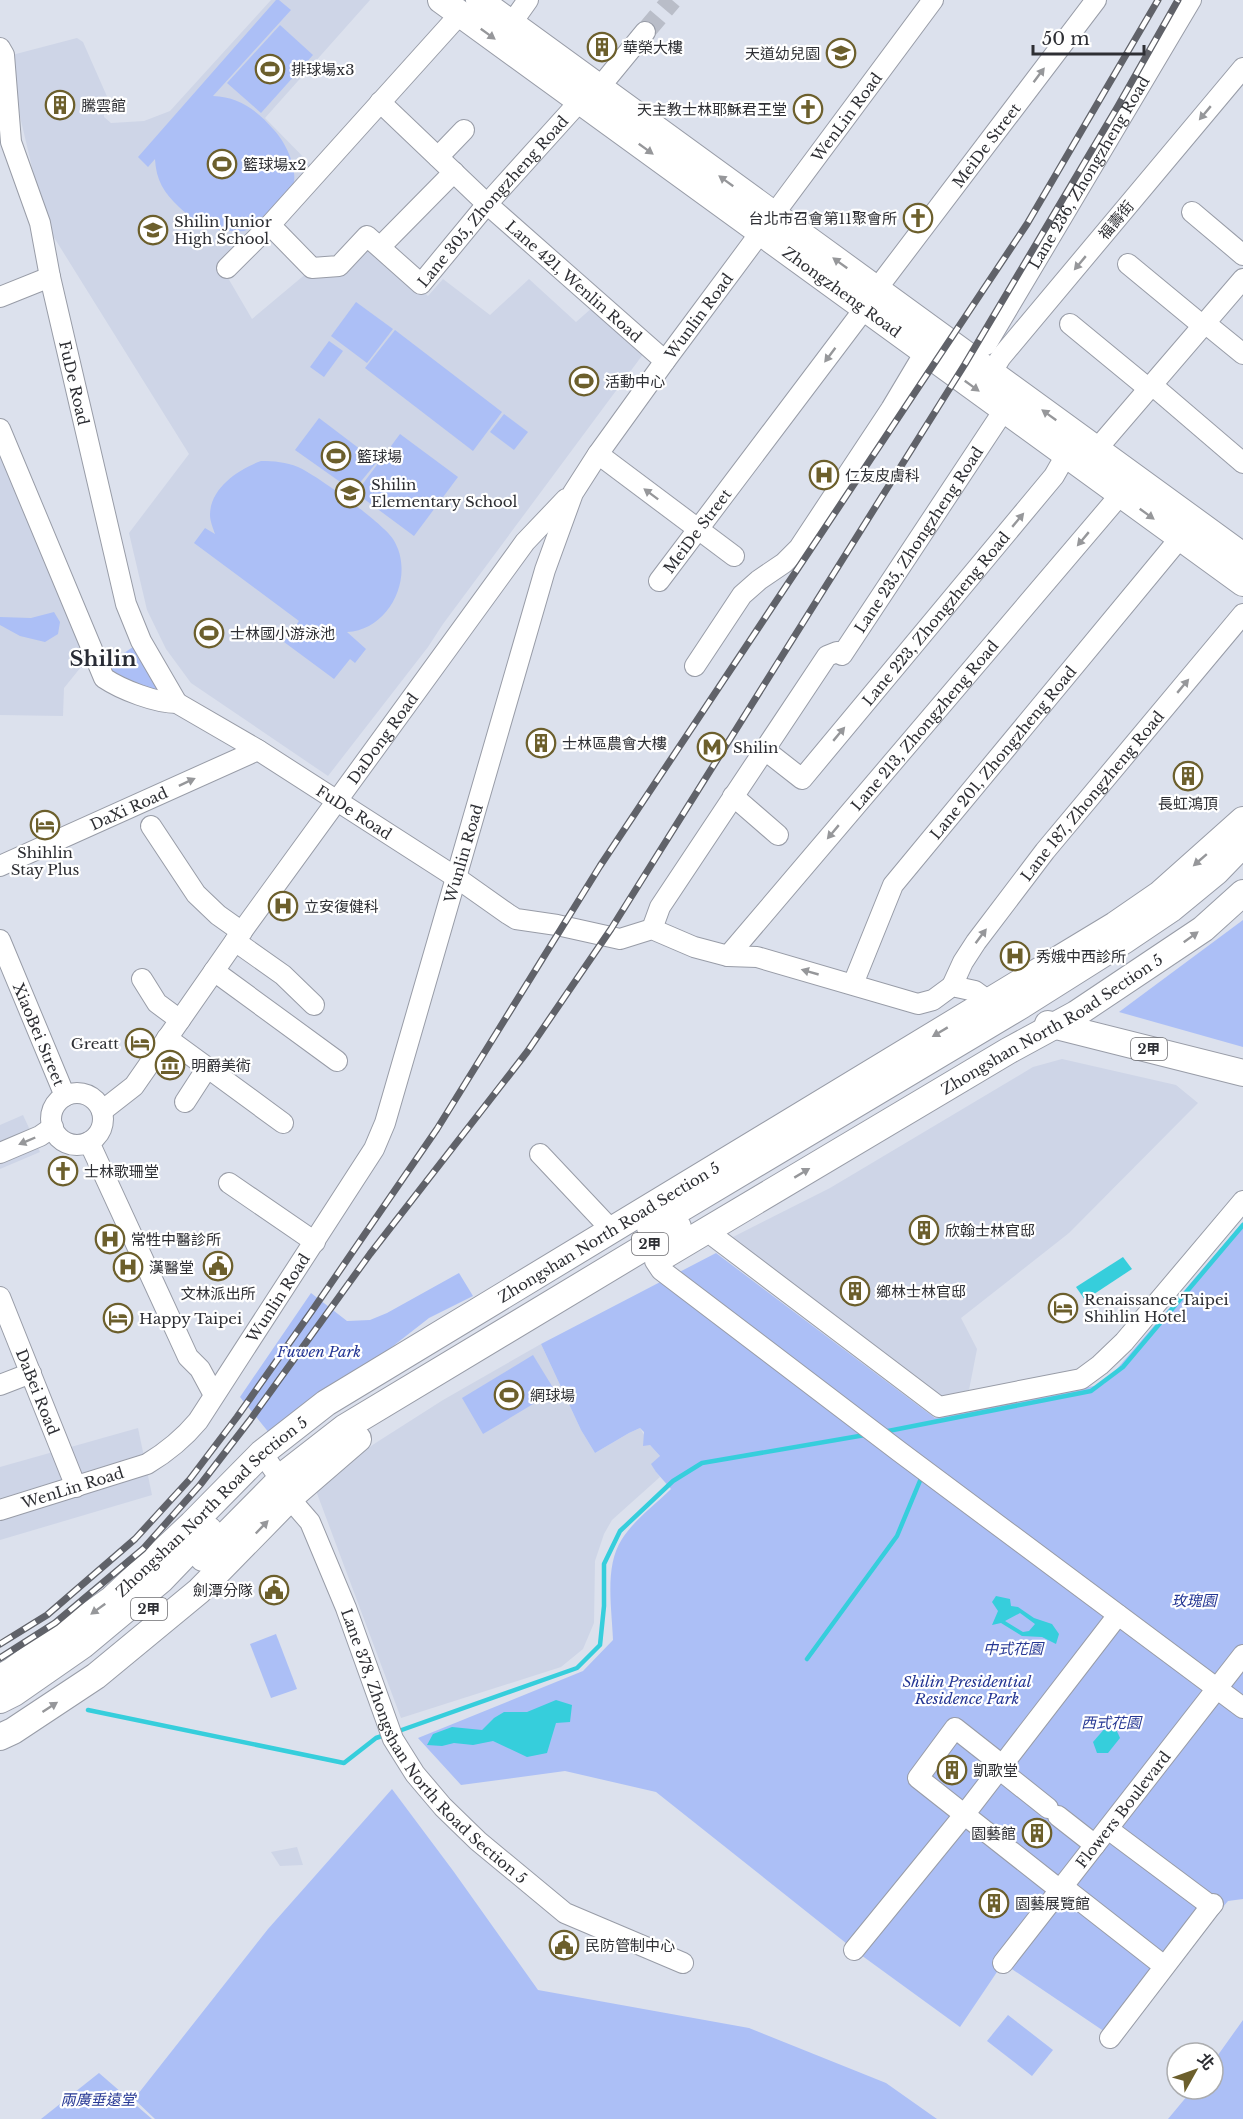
<svg xmlns="http://www.w3.org/2000/svg" width="1243" height="2119" viewBox="0 0 1243 2119" font-family="'Libre Baskerville','Noto Sans TC',serif">
<style>
.built{fill:#ced5e7}
.green{fill:#acbff6}
.water{fill:#36cedc;fill-rule:evenodd}
.lines{fill:none;stroke-linecap:round;stroke-linejoin:round}
.stream{stroke:#36cedc;stroke-width:4.5}
.minor-tunnel{stroke:#b9bdc8;stroke-width:20;stroke-dasharray:20 10;stroke-linecap:butt}
.minor-casing{stroke:#989ca7;stroke-width:22}
.major-casing{stroke:#989ca7;stroke-width:28}
.minor{stroke:#fff;stroke-width:20}
.major{stroke:#fff;stroke-width:26}
.rail-casing{stroke:#606269;stroke-width:7}
.rail{stroke:#fff;stroke-width:4.5;stroke-dasharray:14;stroke-linecap:butt}
.oneway{fill:#96979a}
.labels{text-anchor:middle;dominant-baseline:central;stroke-width:4.5;stroke-linejoin:round;paint-order:stroke}
.shield{fill:#fff;stroke:#6d6d71;stroke-width:1.5}
.shield-label{font-size:14px;font-weight:bold;fill:#2e2f34}
.poi-label{font-size:15px;fill:#2e2f34;stroke:#fff;text-anchor:start}
.street-label{font-size:15px;fill:#2e2f34;stroke:#fff}
.park-label{font-size:15px;font-style:italic;fill:#253794;stroke:#fff}
.district-label{font-size:21px;font-weight:bold;fill:#292c35;stroke:#fff}
</style>
<rect width="100%" height="100%" fill="#dce1ed"/>
<g class="built">
<path d="M271,0H370L265,118L317,171L221,266L252,319L308,272L365,242L428,296L443,279L490,315L529,279L576,322L593,307L644,353L443,624L428,647L328,776L191,683L166,649L147,610L129,533L189,454L45,223L8,65L12,55L77,38L83,42L109,101L104,108V117L111,123L144,121L170,111Z"/>
<path d="M0,444L89,657L64,688L63,716L0,715Z"/>
<path d="M1062,1059L1176,1085L1198,1103L1069,1233L961,1318L977,1349L969,1390L936,1398L731,1238L830,1188L1033,1067Z"/>
<path d="M23,1115L40,1152L0,1169V1125Z"/>
<path d="M541,1344L581,1430L595,1453L629,1433L640,1428L650,1445L660,1456L656,1472L660,1477L612,1520L604,1534L595,1561L594,1623L583,1649L561,1667L401,1718L315,1488L374,1444L443,1400Z"/>
<path d="M138,1428L152,1495L0,1540V1467Z"/>
<path d="M297,1847L303,1865L280,1866L271,1852Z"/>
</g>
<g class="green">
<path d="M276,0H279L291,10L213,96C239,97 257,110 274,130C286,143 300,171 292,189C288,196 275,205 269,211C261,218 254,227 244,231C240,232 235,231 230,231C208,231 195,222 179,207C164,193 156,180 155,159L148,167L138,157Z"/>
<path d="M280,25L313,55L261,113L227,83Z"/>
<path d="M356,302L393,329L367,363L331,336Z"/>
<path d="M395,330L502,412L473,451L365,368Z"/>
<path d="M329,341L343,351L324,377L310,367Z"/>
<path d="M504,414L528,432L514,450L490,432Z"/>
<path d="M319,418L377,462L353,491L295,450Z"/>
<path d="M400,434L458,477L414,536L356,493Z"/>
<path d="M261,461C274,461 286,462 298,467C315,474 384,524 393,539C416,575 390,630 347,632L366,649L355,663L350,659L334,679L284,642L299,621L194,543L205,528L215,534C213,528 210,521 210,515C210,488 239,469 261,461Z"/>
<path d="M54,612L60,622L58,634L45,642L20,636L0,625V617L31,618Z"/>
<path d="M136,645L163,696L118,681L106,665Z"/>
<path d="M1243,920V1047L1119,1012Z"/>
<path d="M1243,1222V1899L1228,1901L1114,2038L1003,1963L960,2027L861,1955L656,1792L565,1771L461,1785L418,1738L583,1671L613,1640C612,1609 604,1566 622,1539C635,1519 655,1505 671,1489L656,1472L651,1464L660,1456L650,1445L643,1446L644,1432L640,1428L629,1433L595,1453L581,1430L541,1344L716,1253L935,1418L1104,1384Z"/>
<path d="M459,1273L473,1296L429,1318L274,1439L240,1397L311,1293L347,1321L370,1320L387,1313Z"/>
<path d="M533,1355L555,1391L483,1434L462,1398Z"/>
<path d="M276,1634L297,1689L271,1698L250,1644Z"/>
<path d="M392,1789L454,1872L538,1990L749,2028L886,2083L937,2119H155L134,2099L268,1929Z"/>
<path d="M1008,2015L1053,2050L1032,2076L987,2041Z"/>
<path d="M1243,2020V2119H1168L1193,2089H1213V2062Z"/>
<path d="M99,2073L152,2119H41Z"/>
</g>
<g class="water">
<path d="M1123,1257L1132,1269L1085,1300L1076,1287Z"/>
<path d="M996,1596L1010,1599L1011,1606L1018,1607L1034,1618L1052,1624L1059,1634L1056,1644L1042,1637L1022,1636L1001,1623L992,1625L998,1611L992,1602ZM1020,1613L1035,1624L1029,1631L1023,1632L1005,1621Z"/>
<path d="M556,1700L572,1705L570,1722L556,1723L547,1753L527,1757L493,1741L473,1745L454,1743L442,1746L427,1745L433,1734L452,1727L482,1730L494,1718L504,1712H527Z"/>
<path d="M1106,1727L1116,1729L1120,1738L1108,1753H1097L1093,1742Z"/>
</g>
<g class="lines">
<g class="stream">
<path d="M883,1432L1091,1391L1123,1367L1243,1225"/>
<path d="M807,1659L897,1536L922,1476"/>
<path d="M88,1710L344,1763L376,1738L385,1735"/>
<path d="M396,1732L577,1668L600,1645L604,1606V1564L620,1531L673,1481L702,1463L865,1435"/>
</g>
<path class="minor-tunnel" d="M645,32L672,0"/>
<g class="minor-casing">
<g id="minor">
<path d="M511,24L528,0"/>
<path id="s1" d="M0,48L4,55L11,142L40,223L50,277L126,604L141,641L177,703"/>
<path d="M599,88L645,32"/>
<path id="s2" d="M380,102L487,204L665,361"/>
<path d="M438,157L464,130"/>
<path d="M1192,212L1243,255"/>
<path id="s3" d="M270,225L312,268L339,266L367,236L421,284L487,204L580,101"/>
<path d="M380,247L454,172"/>
<path d="M1128,264L1203,326"/>
<path d="M227,268L270,225L460,14"/>
<path id="s4" d="M876,290L1096,0"/>
<path d="M0,297L50,277"/>
<path d="M1205,323L1243,354"/>
<path d="M1070,324L1149,389"/>
<path id="s5" d="M986,345L1191,0"/>
<path d="M991,373L1001,357L1243,68"/>
<path d="M1152,385L1243,463"/>
<path id="s6" d="M0,429L104,678C122,690 156,703 177,703L258,750L457,878L508,914L516,919L557,925L620,939L652,929L694,947L728,956L757,957L918,1004L933,1000L952,986L975,991L990,1002"/>
<path d="M1096,450L1243,279"/>
<path d="M598,454L734,556"/>
<path id="s7" d="M659,581L865,308"/>
<path d="M695,666L742,595L759,580L784,563L799,548L891,409L925,352"/>
<path id="s8" d="M765,750L802,779L1054,476L1066,455"/>
<path d="M733,796L778,835"/>
<path d="M151,826L196,894L218,915L242,932"/>
<path id="s9" d="M0,866L258,750"/>
<path id="s10" d="M652,929L660,907L827,656L837,652L842,655L1004,410"/>
<path id="s11" d="M0,940L65,1096"/>
<path d="M235,941L283,975L314,1005"/>
<path id="s12" d="M728,956L1120,495"/>
<path d="M214,971L337,1061"/>
<path d="M142,979L157,1003L180,1020"/>
<path id="s13" d="M853,984L893,885L1180,538"/>
<path id="s14" d="M952,986L963,962L976,942L1045,851L1243,614"/>
<path d="M167,1038L283,1123"/>
<circle cx="77" cy="1119" r="26"/>
<path d="M185,1102L207,1068"/>
<path id="s15" d="M102,1111L134,1086L235,941L525,542L566,499"/>
<path d="M89,1142L188,1357L200,1369L214,1395"/>
<path d="M0,1153L40,1136L53,1127"/>
<path d="M540,1154L605,1223L611,1232"/>
<path d="M229,1183L315,1242"/>
<path d="M708,1229L716,1238L939,1407L1081,1379L1100,1365L1124,1342L1243,1201"/>
<path d="M655,1261L661,1270L900,1452L1243,1708"/>
<path id="s16" d="M0,1297L76,1487"/>
<path d="M0,1385L31,1373"/>
<path id="s17" d="M262,1453L292,1496L297,1507L310,1522L346,1608L393,1739L415,1774L443,1807L478,1841L565,1913L683,1963"/>
<path id="s18" d="M0,1510L147,1464C167,1452 183,1439 198,1421L374,1149L385,1123L545,570L573,493L598,454L665,361L933,0"/>
<path d="M1002,1765L955,1728L918,1778L1060,1890"/>
<path d="M999,1769L1048,1808"/>
<path d="M1058,1816L1095,1845"/>
<path d="M1108,1829L1211,1906L1213,1904"/>
<path d="M1063,1887L1164,1966"/>
<path d="M854,1950L964,1815L1118,1615"/>
<path id="s19" d="M1003,1963L1243,1655"/>
<path d="M1110,2038L1211,1906"/>
</g>
</g>
<g class="major-casing">
<g id="major">
<path id="s20" d="M441,0L1243,583"/>
<path d="M479,0L1243,556"/>
<path d="M1048,1024L1243,1073"/>
<path d="M650,1227L1022,1005L1125,940L1171,909L1216,872L1243,844"/>
<path id="s21" d="M662,1257L1008,1051L1076,1014L1203,929L1243,893"/>
<path d="M203,1558L290,1470L344,1428L678,1227"/>
<path id="s22" d="M0,1678L12,1671L112,1599L192,1524L262,1453L326,1403L1115,925L1160,894L1243,820"/>
<path d="M0,1700L14,1693L83,1645L161,1580L209,1530"/>
<path d="M0,1737L13,1731L96,1676L199,1591L292,1496L358,1439"/>
</g>
</g>
<use href="#minor" class="minor"/>
<use href="#major" class="major"/>
<g class="rail-casing">
<g id="rail">
<path d="M0,1644L47,1615L135,1539L190,1479L237,1417L314,1308L437,1129L600,866L1027,224L1158,0"/>
<path d="M0,1658L55,1623L143,1549L200,1485L250,1420L370,1254L527,1052L611,929L965,364L1118,106L1178,0"/>
</g>
</g>
<use href="#rail" class="rail"/>
</g>
<defs><path id="oneway-solid" d="M-6-.8H1V-3.2L6.5 0L1 3.2V.8H-6Z" transform="scale(1.5)"/></defs>
<g class="oneway">
<use href="#oneway-solid" transform="translate(488 34) rotate(36)"/>
<use href="#oneway-solid" transform="translate(1039 75) rotate(-53)"/>
<use href="#oneway-solid" transform="translate(1205 113) rotate(130)"/>
<use href="#oneway-solid" transform="translate(646 149) rotate(36)"/>
<use href="#oneway-solid" transform="translate(726 181) rotate(-144)"/>
<use href="#oneway-solid" transform="translate(840 263) rotate(-144)"/>
<use href="#oneway-solid" transform="translate(1080 263) rotate(130)"/>
<use href="#oneway-solid" transform="translate(830 355) rotate(127)"/>
<use href="#oneway-solid" transform="translate(972 386) rotate(36)"/>
<use href="#oneway-solid" transform="translate(1049 415) rotate(-144)"/>
<use href="#oneway-solid" transform="translate(651 494) rotate(-143)"/>
<use href="#oneway-solid" transform="translate(1147 514) rotate(36)"/>
<use href="#oneway-solid" transform="translate(1018 520) rotate(-50)"/>
<use href="#oneway-solid" transform="translate(1083 539) rotate(130)"/>
<use href="#oneway-solid" transform="translate(1183 686) rotate(-50)"/>
<use href="#oneway-solid" transform="translate(839 734) rotate(-50)"/>
<use href="#oneway-solid" transform="translate(187 782) rotate(-25)"/>
<use href="#oneway-solid" transform="translate(833 832) rotate(130)"/>
<use href="#oneway-solid" transform="translate(1200 860) rotate(139)"/>
<use href="#oneway-solid" transform="translate(981 936) rotate(-53)"/>
<use href="#oneway-solid" transform="translate(1191 937) rotate(-36)"/>
<use href="#oneway-solid" transform="translate(810 972) rotate(-164)"/>
<use href="#oneway-solid" transform="translate(940 1032) rotate(149)"/>
<use href="#oneway-solid" transform="translate(27 1141) rotate(157)"/>
<use href="#oneway-solid" transform="translate(802 1173) rotate(-31)"/>
<use href="#oneway-solid" transform="translate(262 1527) rotate(-46)"/>
<use href="#oneway-solid" transform="translate(98 1609) rotate(144)"/>
<use href="#oneway-solid" transform="translate(50 1707) rotate(-33)"/>
</g>
<defs>
<g id="building-ring" transform="scale(1.5)"><circle r="9.5" fill="#fff" stroke="#6c5f2c" stroke-width="1.5"/><path d="M-4-6H4V6H1V3H-1V6H-4ZM-2.5-4.3h1.7v1.8h-1.7ZM.8-4.3h1.7v1.8H.8ZM-2.5-1h1.7V.8h-1.7ZM.8-1h1.7V.8H.8Z" fill="#6c5f2c"/></g>
<g id="school-ring" transform="scale(1.5)"><circle r="9.5" fill="#fff" stroke="#6c5f2c" stroke-width="1.5"/><path d="M0-5L7-2L0 1L-7-2ZM-4 1L0 2.5L4 1V4Q0 6-4 4Z" fill="#6c5f2c"/></g>
<g id="stadium-ring" transform="scale(1.5)"><circle r="9.5" fill="#fff" stroke="#6c5f2c" stroke-width="1.5"/><path d="M0-5a6.5 5 0 1 0 0 10a6.5 5 0 1 0 0-10ZM-3.5-1.8h7v3.6h-7Z" fill="#6c5f2c"/></g>
<g id="church-ring" transform="scale(1.5)"><circle r="9.5" fill="#fff" stroke="#6c5f2c" stroke-width="1.5"/><path d="M-1.2-6h2.4v3.5h3.3v2.4h-3.3V6h-2.4V-.1h-3.3v-2.4h3.3Z" fill="#6c5f2c"/></g>
<g id="hospital-ring" transform="scale(1.5)"><circle r="9.5" fill="#fff" stroke="#6c5f2c" stroke-width="1.5"/><path d="M-5-5h3v3.5h4V-5h3V5h-3V1.5h-4V5h-3Z" fill="#6c5f2c"/></g>
<g id="metro-ring" transform="scale(1.5)"><circle r="9.5" fill="#fff" stroke="#6c5f2c" stroke-width="1.5"/><path d="M-5.5 5V-5H-3L0 0L3-5H5.5V5H3V-.5L0 4L-3-.5V5Z" fill="#6c5f2c"/></g>
<g id="hotel-ring" transform="scale(1.5)"><circle r="9.5" fill="#fff" stroke="#6c5f2c" stroke-width="1.5"/><path d="M-6-4.5h1.5V1H6V5H4.5V3h-9V5H-6ZM-4 0a1.8 1.8 0 1 1 3.6 0ZM.5 0V-2.5h3Q6-2.5 6 0Z" fill="#6c5f2c"/></g>
<g id="museum-ring" transform="scale(1.5)"><circle r="9.5" fill="#fff" stroke="#6c5f2c" stroke-width="1.5"/><path d="M0-6L6-3V-2H-6V-3ZM-5-1h2V3h-2ZM-1-1h2V3h-2ZM3-1h2V3H3ZM-6 4H6V6H-6Z" fill="#6c5f2c"/></g>
<g id="civic-ring" transform="scale(1.5)"><circle r="9.5" fill="#fff" stroke="#6c5f2c" stroke-width="1.5"/><path d="M-.6-6.5H3V-4.5H.6V-3L4-1V1h2V6H-6V1h2V-1L-.6-3ZM-1.2 2.5V6h2.4V2.5Z" fill="#6c5f2c"/></g>
</defs>
<g fill-rule="evenodd">
<use href="#building-ring" x="602" y="47"/>
<use href="#school-ring" x="841" y="53"/>
<use href="#stadium-ring" x="270" y="69"/>
<use href="#building-ring" x="60" y="105"/>
<use href="#church-ring" x="808" y="109"/>
<use href="#stadium-ring" x="222" y="164"/>
<use href="#church-ring" x="918" y="218"/>
<use href="#school-ring" x="153" y="230"/>
<use href="#stadium-ring" x="584" y="381"/>
<use href="#stadium-ring" x="336" y="456"/>
<use href="#hospital-ring" x="824" y="475"/>
<use href="#school-ring" x="350" y="493"/>
<use href="#stadium-ring" x="209" y="633"/>
<use href="#building-ring" x="541" y="743"/>
<use href="#metro-ring" x="712" y="747"/>
<use href="#building-ring" x="1188" y="776"/>
<use href="#hotel-ring" x="45" y="825"/>
<use href="#hospital-ring" x="283" y="906"/>
<use href="#hospital-ring" x="1015" y="956"/>
<use href="#hotel-ring" x="140" y="1043"/>
<use href="#museum-ring" x="170" y="1065"/>
<use href="#church-ring" x="63" y="1171"/>
<use href="#building-ring" x="924" y="1230"/>
<use href="#hospital-ring" x="110" y="1239"/>
<use href="#civic-ring" x="218" y="1266"/>
<use href="#hospital-ring" x="128" y="1267"/>
<use href="#building-ring" x="855" y="1291"/>
<use href="#hotel-ring" x="1063" y="1308"/>
<use href="#hotel-ring" x="118" y="1318"/>
<use href="#stadium-ring" x="509" y="1395"/>
<use href="#civic-ring" x="274" y="1590"/>
<use href="#building-ring" x="952" y="1770"/>
<use href="#building-ring" x="1037" y="1833"/>
<use href="#building-ring" x="994" y="1903"/>
<use href="#civic-ring" x="564" y="1945"/>
</g>
<g class="labels">
<g class="shield">
<rect x="1131" y="1038" width="36" height="22" rx="4.5"/>
<rect x="632" y="1233" width="36" height="22" rx="4.5"/>
<rect x="131" y="1598" width="36" height="22" rx="4.5"/>
</g>
<g class="shield-label">
<text x="1149" y="1049">2甲</text>
<text x="650" y="1244">2甲</text>
<text x="149" y="1609">2甲</text>
</g>
<g class="poi-label">
<text x="623" y="47">華榮大樓</text>
<text x="820" y="53" text-anchor="end">天道幼兒園</text>
<text x="291" y="69">排球場x3</text>
<text x="81" y="105">騰雲館</text>
<text x="787" y="109" text-anchor="end">天主教士林耶穌君王堂</text>
<text x="243" y="164">籃球場x2</text>
<text x="897" y="218" text-anchor="end">台北市召會第11聚會所</text>
<text x="174" y="221">Shilin Junior<tspan x="174" dy="17">High School</tspan></text>
<text x="605" y="381">活動中心</text>
<text x="357" y="456">籃球場</text>
<text x="845" y="475">仁友皮膚科</text>
<text x="371" y="484">Shilin<tspan x="371" dy="17">Elementary School</tspan></text>
<text x="230" y="633">士林國小游泳池</text>
<text x="562" y="743">士林區農會大樓</text>
<text x="733" y="747">Shilin</text>
<text x="1188" y="803" text-anchor="middle">長虹鴻頂</text>
<text x="45" y="852" text-anchor="middle">Shihlin<tspan x="45" dy="17">Stay Plus</tspan></text>
<text x="304" y="906">立安復健科</text>
<text x="1036" y="956">秀娥中西診所</text>
<text x="119" y="1043" text-anchor="end">Greatt</text>
<text x="191" y="1065">明爵美術</text>
<text x="84" y="1171">士林歌珊堂</text>
<text x="945" y="1230">欣翰士林官邸</text>
<text x="131" y="1239">常牲中醫診所</text>
<text x="149" y="1267">漢醫堂</text>
<text x="876" y="1291">鄉林士林官邸</text>
<text x="218" y="1293" text-anchor="middle">文林派出所</text>
<text x="1084" y="1299">Renaissance Taipei<tspan x="1084" dy="17">Shihlin Hotel</tspan></text>
<text x="139" y="1318">Happy Taipei</text>
<text x="530" y="1395">網球場</text>
<text x="253" y="1590" text-anchor="end">劍潭分隊</text>
<text x="973" y="1770">凱歌堂</text>
<text x="1016" y="1833" text-anchor="end">園藝館</text>
<text x="1015" y="1903">園藝展覽館</text>
<text x="585" y="1945">民防管制中心</text>
</g>
<g class="street-label">
<text stroke="none"><textPath href="#s18" startOffset="1696">WenLin Road</textPath></text>
<text stroke="none"><textPath href="#s4" startOffset="182">MeiDe Street</textPath></text>
<text stroke="none"><textPath href="#s5" startOffset="201">Lane 236, Zhongzheng Road</textPath></text>
<text stroke="none"><textPath href="#s3" startOffset="310">Lane 305, Zhongzheng Road</textPath></text>
<text transform="translate(1116 220) rotate(-50)">福壽街</text>
<text stroke="none"><textPath href="#s2" startOffset="264">Lane 421, Wenlin Road</textPath></text>
<text stroke="none"><textPath href="#s20" startOffset="496">Zhongzheng Road</textPath></text>
<text stroke="none"><textPath href="#s18" startOffset="1448">Wunlin Road</textPath></text>
<text stroke="none"><textPath href="#s1" startOffset="345">FuDe Road</textPath></text>
<text stroke="none"><textPath href="#s7" startOffset="63">MeiDe Street</textPath></text>
<text stroke="none"><textPath href="#s10" startOffset="480">Lane 235, Zhongzheng Road</textPath></text>
<text stroke="none"><textPath href="#s8" startOffset="256">Lane 223, Zhongzheng Road</textPath></text>
<text stroke="none"><textPath href="#s12" startOffset="303">Lane 213, Zhongzheng Road</textPath></text>
<text stroke="none"><textPath href="#s15" startOffset="468">DaDong Road</textPath></text>
<text stroke="none"><textPath href="#s13" startOffset="279">Lane 201, Zhongzheng Road</textPath></text>
<text stroke="none"><textPath href="#s14" startOffset="237">Lane 187, Zhongzheng Road</textPath></text>
<text stroke="none"><textPath href="#s9" startOffset="141">DaXi Road</textPath></text>
<text stroke="none"><textPath href="#s6" startOffset="556">FuDe Road</textPath></text>
<text stroke="none"><textPath href="#s18" startOffset="854">Wunlin Road</textPath></text>
<text stroke="none"><textPath href="#s21" startOffset="454">Zhongshan North Road Section 5</textPath></text>
<text stroke="none"><textPath href="#s11" startOffset="102">XiaoBei Street</textPath></text>
<text stroke="none"><textPath href="#s22" startOffset="758">Zhongshan North Road Section 5</textPath></text>
<text stroke="none"><textPath href="#s18" startOffset="368">Wunlin Road</textPath></text>
<text stroke="none"><textPath href="#s16" startOffset="102">DaBei Road</textPath></text>
<text stroke="none"><textPath href="#s18" startOffset="76">WenLin Road</textPath></text>
<text stroke="none"><textPath href="#s22" startOffset="273">Zhongshan North Road Section 5</textPath></text>
<text stroke="none"><textPath href="#s17" startOffset="345">Lane 378, Zhongshan North Road Section 5</textPath></text>
<text stroke="none"><textPath href="#s19" startOffset="195">Flowers Boulevard</textPath></text>
</g>
<g class="park-label">
<text x="319" y="1351">Fuwen Park</text>
<text x="1194" y="1600">玫瑰園</text>
<text x="1013" y="1648">中式花園</text>
<text x="967" y="1681">Shilin Presidential<tspan x="967" dy="17">Residence Park</tspan></text>
<text x="1111" y="1722">西式花園</text>
<text x="98" y="2099">兩廣垂遠堂</text>
</g>
<g class="district-label">
<text x="103" y="659">Shilin</text>
</g>
</g>
<g transform="translate(1195 2071) rotate(50)"><circle r="28" fill="#ffffff" stroke="#abacae" stroke-width="1.5"/>
<path d="M0-4.5L10 22L0 15L-10 22Z" fill="#6c5f2c"/>
<text y="-9" font-size="16" font-weight="bold" text-anchor="middle" fill="#2e2f34">北</text>
</g>
<path d="M1033 45v9h111v-9" fill="none" stroke="#2e2f34" stroke-width="3"/>
<text x="1042" y="45" font-size="18" fill="#2e2f34" stroke="#ffffff" stroke-width="4.5" paint-order="stroke">50 m</text>
</svg>
